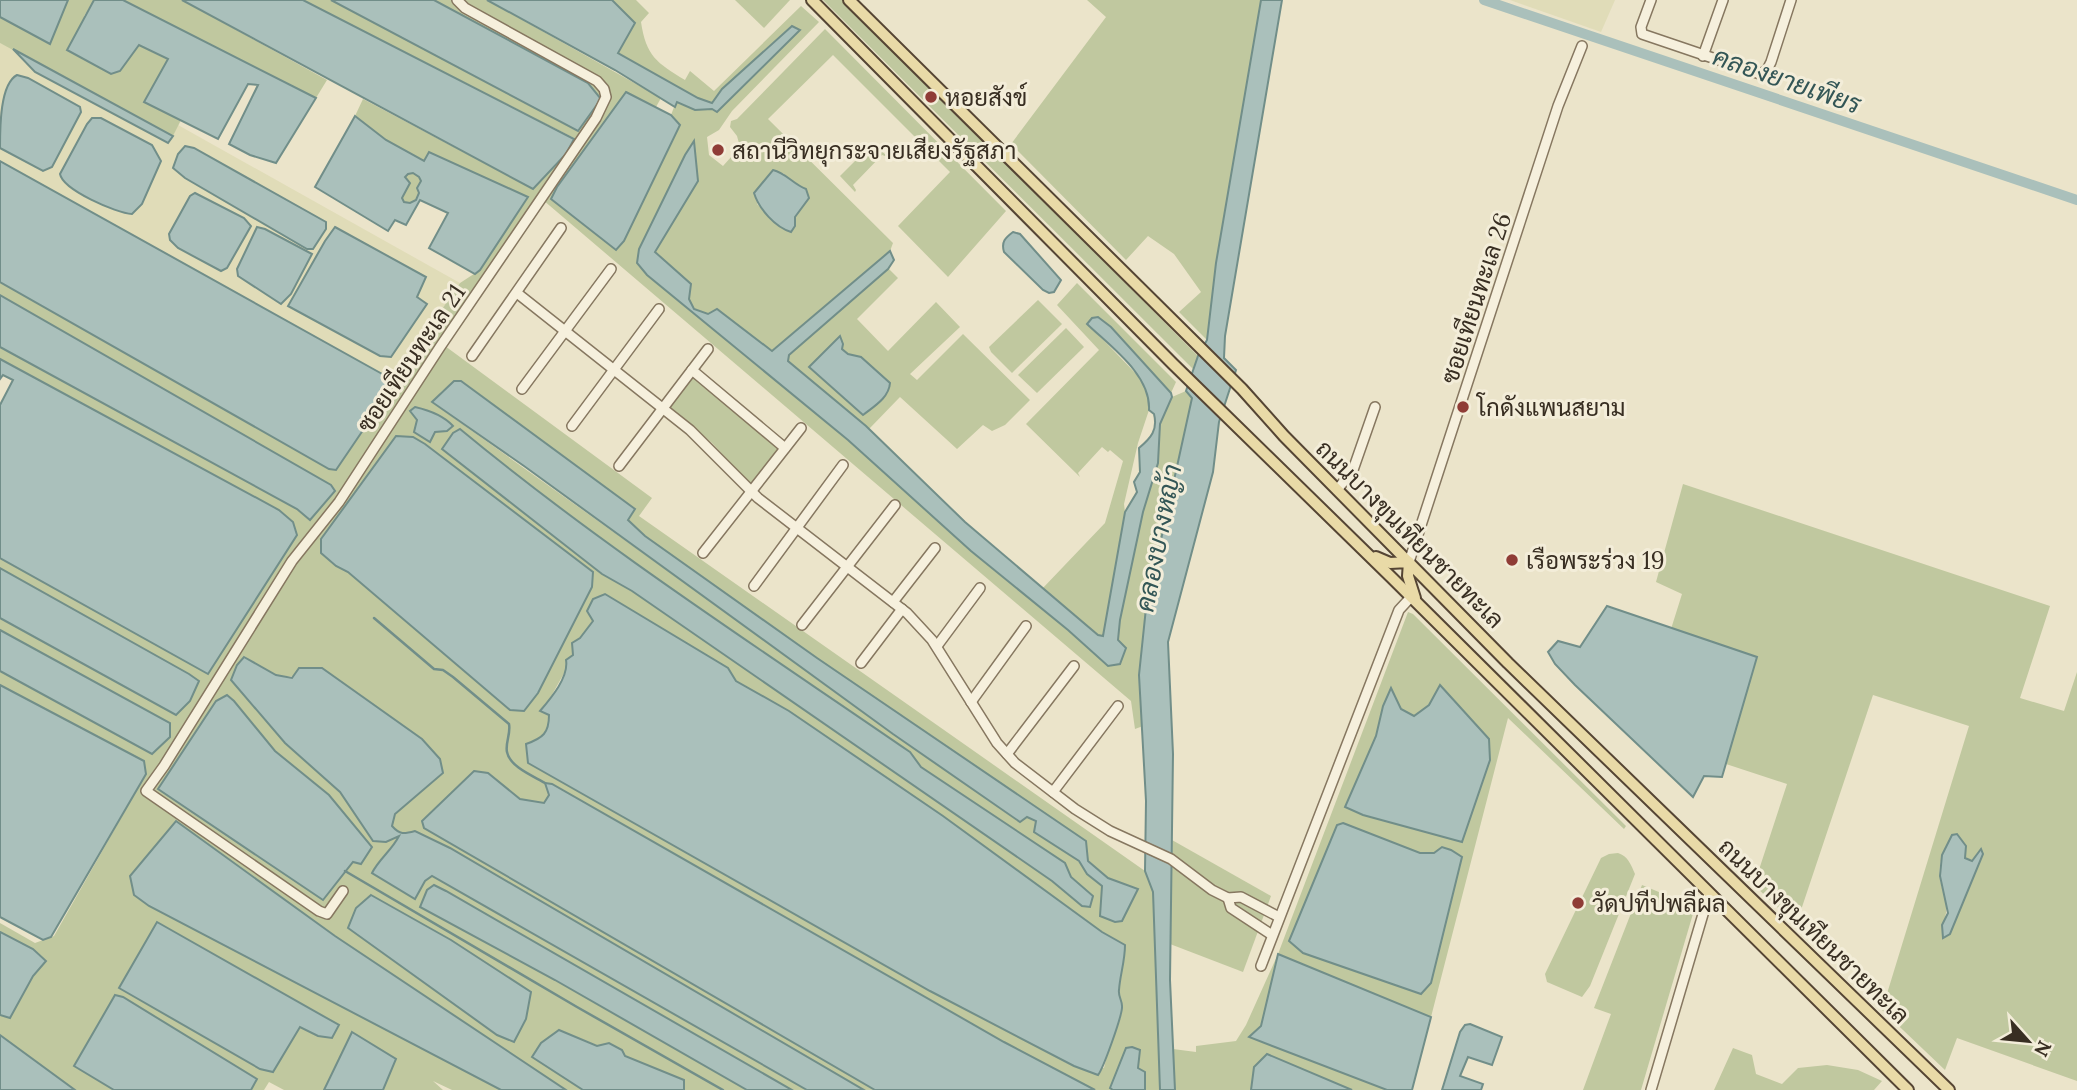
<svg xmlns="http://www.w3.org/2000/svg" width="2077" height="1090" viewBox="0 0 2077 1090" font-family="Lora,Sarabun,serif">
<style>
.farmland{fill:#e0dcb8}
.green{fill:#c0c89f;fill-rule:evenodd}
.water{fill:#aac0bb;stroke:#718e89;stroke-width:2;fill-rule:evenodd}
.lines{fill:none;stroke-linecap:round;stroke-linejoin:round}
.stream{stroke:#718e89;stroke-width:2.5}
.canal{stroke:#aac0bb;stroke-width:10}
.minor-casing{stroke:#867760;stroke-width:12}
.major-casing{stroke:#554534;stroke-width:14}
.minor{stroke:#f6f0dd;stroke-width:9}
.major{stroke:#e9daa7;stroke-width:10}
.poi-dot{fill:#8f3c36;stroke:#f3edd9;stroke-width:2.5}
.labels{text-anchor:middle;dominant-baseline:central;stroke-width:6;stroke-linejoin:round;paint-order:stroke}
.poi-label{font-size:24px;fill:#382e22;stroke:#f3edd9;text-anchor:start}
.street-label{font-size:24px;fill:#382e22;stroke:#f3edd9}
.water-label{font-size:26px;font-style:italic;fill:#335656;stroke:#f3edd9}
</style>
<rect width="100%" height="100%" fill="#ebe4ca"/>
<g class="farmland">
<path d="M1510,0H1615L1601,32Z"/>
<path d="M0,43L13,49L26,64L173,136L178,125L460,283L393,380L0,161Z"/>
</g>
<g class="green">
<path d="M68,0H94L84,16L120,71L139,45L168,60L144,102L181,120L173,136L0,43V17L50,44Z"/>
<path d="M123,0H182L327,80L316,98Z"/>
<path d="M303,0H331L577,131L588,83L434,0H487L661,98L656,107L626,92L624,241L680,126L671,115L676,102L695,110L713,109L799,30L791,26L722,89L712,103L698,98L618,53V5L612,0H636L649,13L641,22C646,56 657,63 685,80L690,71L714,91L801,6L819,22L732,111L719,130L707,137L709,155L723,166L740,147L737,136L730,127L731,121L737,119L825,29L1006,211L948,277L898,226L950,172L833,55L768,119L893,243L890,251L772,352L717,309L708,314L694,309L689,299L691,284L655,252L668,229L685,155L639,249L647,275L848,440L971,551L1068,630L1108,666L1118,640L1120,620L1143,512L1158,463L1160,424L1172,397L1186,391L1192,398L1146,608L1139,675L1143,726L1135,729L1131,701L543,200L445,346L652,498L639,516L1145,871L1153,892L1160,1090H1145V1072L1138,1068V1058L1126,1049L1110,1088L1113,1090H1095L1004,1042L757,902L549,795L544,803L520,799L488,773L424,828L875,1090H864L450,848L415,831C404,834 400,835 392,826L395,814L443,773L422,739L322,668C283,682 280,679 244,657L231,680L285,743L340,792L373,841L386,842L399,835C392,849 379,858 372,873L404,893L432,876L807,1090H792L446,891L420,907L555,980L747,1090H684L683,1080L559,1030L532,1057L583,1090H566L335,936L176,822L135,895L149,906L501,1090H452L433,1081L443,1090H383L396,1059L352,1032L324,1090H284L269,1082L264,1090H251L257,1079L123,997L115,995L74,1065L114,1090H75L0,1035V1015L10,1017L33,976L45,961L33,949L0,932V923L35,943L54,936L146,774L144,761L0,685V671L151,753L170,737V724L0,630V618L176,715L189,674L0,568V558L208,673L297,535L279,510L0,359V347L297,509L309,520L331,485L0,295V282L329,469L336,470L392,386L393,380L460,283L480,270L528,198L429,153L425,161L386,140L355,116L363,99L533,189L574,138ZM783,173L793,184L803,204L795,217V226L787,231L757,204ZM454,381H462L634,509L628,520L645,536L817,658L1086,841L1088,860L1108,878L1137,889L1129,906L1102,899V886L1087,874L1079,862L1064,850L1036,822L1027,817L1019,822L433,403L441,392ZM460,429C600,546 760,648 910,752L921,767L1065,863L1071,877L1093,896L1082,906L1052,881L632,591L602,574L442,449L453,433ZM396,436L592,587L538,693L524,711L510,710L348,572L336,566L321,539ZM605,594L728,668L736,681L789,711L1102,932L1125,945C1125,960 1117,982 1118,994C1119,1003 1123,1007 1121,1016C1116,1034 1108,1050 1104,1068L1073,1066L930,991L528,763L526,744C543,738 548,733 549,715L540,710L549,700L567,668L580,638L593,620ZM234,701L275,751L329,795L361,863L353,861L323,900ZM348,928L514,1042L497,1035ZM119,988L339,1025V1026L332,1038L318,1036L300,1027L273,1072Z"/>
<path d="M735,0H790L764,28Z"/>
<path d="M823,0H844L1198,356L1193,369Z"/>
<path d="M1087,0H1261L1216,263L1207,340L1179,312L1201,292L1174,254L1148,236L1126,260L1011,144L1106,17Z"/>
<path d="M873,143L888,157L882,155L853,185L856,190L855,192L840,176Z"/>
<path d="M413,173L419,177L421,181L417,188L419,193L416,200L410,203L404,202L402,198L409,183L405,177L408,174Z"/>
<path d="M888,268L898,278L857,319L888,351L936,302L960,327L910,374L917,380L963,334L1030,400L1005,425L992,431L983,425L957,449L900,397L869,429L788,361L789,355Z"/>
<path d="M1077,283L1176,382L1171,393L1111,327L1098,317L1088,324L1141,379L1150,397L1149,410L1138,443L1124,504L1125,512L1103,637L1098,635L1042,589L1105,523L1123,461L1110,450L1108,452L1102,447L1078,473L1080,477L1026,424L1099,350L1057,305Z"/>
<path d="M1038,300L1062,324L1012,373L991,352L989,347Z"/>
<path d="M1066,328L1084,347L1037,393L1018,375Z"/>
<path d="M694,375L781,449L751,485L712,443L669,406Z"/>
<path d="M1683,484L2050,606L2020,698L2064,711L2077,672V1081L1957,1038L1945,1070L1882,1010L1969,726L1873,695L1796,925L1754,885L1787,784L1726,764L1757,657L1671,629L1682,594L1656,582ZM1952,835L1965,858L1972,861L1981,849L1942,925C1952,905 1942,897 1940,877C1938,861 1945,849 1952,835Z"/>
<path d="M1408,612L1413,614L1626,826L1624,829L1508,718L1431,1017L1278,954L1261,1026L1249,1037L1387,1090H1352L1267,1054L1254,1067L1251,1090H1175L1173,1049L1196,1052V1046L1236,1041L1246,1025L1278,954ZM1440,685L1489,739L1462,842L1363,815L1346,807L1376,736L1392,689L1401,709L1414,717L1430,705ZM1343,823L1420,853H1434L1289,941Z"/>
<path d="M1172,840L1271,896L1243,972L1170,944Z"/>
<path d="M1618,853C1628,856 1631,865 1635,874L1590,986L1582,997L1547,982L1545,974L1601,858L1609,854Z"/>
<path d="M1642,885L1695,907L1641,1090H1583L1611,1014L1594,1008Z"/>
<path d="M1733,1048L1752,1055L1756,1074L1782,1084L1798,1068L1827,1065L1858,1070L1882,1081L1874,1090H1714Z"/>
</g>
<g class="water">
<path d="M0,0H68L50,44L0,17Z"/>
<path d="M94,0H123L316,98L276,163L250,155L229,144L258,85L248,84L218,139L144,102L168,59L139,45L120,71L111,74L67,50Z"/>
<path d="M182,0H303L574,139L566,154L533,189Z"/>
<path d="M331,0H434L588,83L601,99L578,131Z"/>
<path d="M487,0H612L635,23L618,53L698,98L712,103L722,89L792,26L800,30L717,112L712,109L695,110L677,102L675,107L615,70Z"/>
<path d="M1261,0H1282L1225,336L1224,358L1236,370L1219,422L1213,472L1168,642L1173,754L1170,980L1175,1090H1160L1153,892L1145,871L1146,801L1139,675L1146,608L1192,398L1186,391L1198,356L1207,340L1216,263Z"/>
<path d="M13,49L173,136L168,143L35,72Z"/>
<path d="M17,75L28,78L80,107L81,112L52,167L43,171L0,148C0,127 0,84 17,75Z"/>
<path d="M626,92L671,115L680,125L624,241L616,250L551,199L557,187Z"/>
<path d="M355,116L386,140L424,161L429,152L528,197L480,270L475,274L429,248L448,213L420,200L406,225L395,220L388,231L315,187ZM413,173L419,177L421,181L417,188L419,193L416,200L410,203L404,202L402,198L410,183L405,177L408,174Z"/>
<path d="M92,118H101L152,145L161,161L142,204L132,214C116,213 63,190 60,174L87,124Z"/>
<path d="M694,141L698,181L655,252L691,284L689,299L694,309L708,314L717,309L772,351L890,251L894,260L888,269L789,355L788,361L866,426L965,522L1098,635L1103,636L1125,512L1137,492L1134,482L1140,472L1139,448C1151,438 1158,430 1154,414L1149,410C1151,375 1111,347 1087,324L1092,318L1098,317L1111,327L1171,393L1172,397L1160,424L1158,463L1143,512L1120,620L1118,640L1126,648L1120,664L1108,666L1068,630L971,551L848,440L647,275L637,263L639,249L685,155Z"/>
<path d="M185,146L194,148L326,222V229L313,249H307L185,178L173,168L178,154Z"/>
<path d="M0,161L393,380V386L336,470L329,469L0,282Z"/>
<path d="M773,170C786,173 793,184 806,189L809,198L795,217V226L791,232C775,227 759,209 754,193Z"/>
<path d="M195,193L244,218L251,226L227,268L221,271L178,248L170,240L169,234L190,196Z"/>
<path d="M257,227L265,229L312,254L291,294L281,304L238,276L237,269Z"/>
<path d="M335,227L426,277L417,297L427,304L391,357L380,356L288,306L325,241Z"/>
<path d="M1013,232L1020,234L1061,280L1054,292L1049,293L1043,290L1004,252C1001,242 1005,238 1013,232Z"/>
<path d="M0,295L331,485L335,491L310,520L297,509L0,347Z"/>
<path d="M840,336L843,344L842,349L848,354L861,357L890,383C889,398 873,407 863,415L809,367Z"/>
<path d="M0,359L279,510L293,522L297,535L208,674L0,558V405L13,380L3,375L0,379Z"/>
<path d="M454,381H461L635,509L628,520L645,536L817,658L1086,841L1088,861L1108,878L1138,889L1122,921L1115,922L1100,916L1102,886L1087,874L1079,861L1034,832L1036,821L1027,817L1020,822L893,734L524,466L432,402Z"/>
<path d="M415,407C428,410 443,415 453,426L447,431L435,432L430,442L414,432L417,420L410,411Z"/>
<path d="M460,429C601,546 759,648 910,752L921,767L1065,863L1071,877L1093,896L1090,907L1082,906L1052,881L632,591L602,574L442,449L453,433Z"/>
<path d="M396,436L413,437L425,444L593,572L592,587L538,693L524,711L510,710L348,572L336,566L321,553V539Z"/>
<path d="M0,568L189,674L199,681L190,701L176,715L0,618Z"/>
<path d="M605,594L728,668L736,681L789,711L943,816L1102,932L1125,945C1125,961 1120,975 1119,990C1118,996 1122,1000 1122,1006C1123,1014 1103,1069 1098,1075L1074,1066L930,991L528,763L526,744C543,738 549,733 549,715L540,711C551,698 569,677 566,660L573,655L572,643L580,638L593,621L587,611L593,599Z"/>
<path d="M1607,606L1757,657L1722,777L1704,776L1693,797L1575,685L1555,664L1548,652L1558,641L1580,647Z"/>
<path d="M0,630L170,723V737L152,754L0,671Z"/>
<path d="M244,657L276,675L292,678L299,668H322L422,739L440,759L443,773L395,814L392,826C400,835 404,834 415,831L450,848L864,1090H807L432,876L425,881L415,899L372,873C379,859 392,850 399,836L386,842L373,841L340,792L285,743L231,680L237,665Z"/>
<path d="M0,685L144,761L146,774L51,937L43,940L0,917Z"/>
<path d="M1440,685L1489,739L1490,760L1462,842L1363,815L1345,807L1376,736L1383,706L1391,688L1401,709L1414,716L1429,705Z"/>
<path d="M227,695L234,701L275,751L329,795L372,847L361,864L353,862L323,900L158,789L216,701Z"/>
<path d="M474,771L488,773L520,799L544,803L549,795L545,783L552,784L1004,1042L1095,1090H875L424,828L422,821Z"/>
<path d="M176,821L335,936L566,1090H501L149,906L134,895L130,876Z"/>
<path d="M1343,823L1420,853H1434L1442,847L1451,850L1462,857L1431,983L1421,994L1303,953L1289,941L1337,825Z"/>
<path d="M1957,834L1966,846L1965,858L1972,861L1981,849L1983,854L1950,934L1943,938L1942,925L1948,913L1940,876L1942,855L1952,835Z"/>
<path d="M434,885L446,891L792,1090H747L555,980L420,907L427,890Z"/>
<path d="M371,895L451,940L531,992L526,1019L514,1042L497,1035L348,928L356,908Z"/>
<path d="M157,922L339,1025L332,1038L318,1036L300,1027L273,1072L260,1069L119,988Z"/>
<path d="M0,932L33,949L46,961L33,976L10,1018L0,1015Z"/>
<path d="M1278,954L1431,1017L1412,1090H1387L1249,1037L1261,1026Z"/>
<path d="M115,995L123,997L257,1079L251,1090H114L74,1066Z"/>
<path d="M1470,1024L1502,1037L1492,1065L1468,1057L1460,1076L1483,1084L1481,1090H1442L1460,1032L1465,1025Z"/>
<path d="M559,1030L597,1046L609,1043L622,1050L625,1056L684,1080V1090H583L532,1057L541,1043Z"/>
<path d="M352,1032L396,1059L383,1090H324Z"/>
<path d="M0,1035L75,1090H0Z"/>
<path d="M1132,1047L1140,1050L1138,1068L1145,1072V1090H1113L1110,1088L1126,1048Z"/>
<path d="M1267,1054L1352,1090H1251L1254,1067Z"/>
</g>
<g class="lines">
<g class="stream">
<path d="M374,618L434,669L443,670L453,677L509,724C511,734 505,743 507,752C510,767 533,776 545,783"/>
<path d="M345,871L577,1007L723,1090"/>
</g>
<path class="canal" d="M1484,0L2077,200"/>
<g class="minor-casing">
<g id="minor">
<path d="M1651,0L1641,27L1642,34L1760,74L1767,70L1771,62L1791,0"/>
<path d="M1703,56L1723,0"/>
<path d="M517,293L690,430L758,498L907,613L932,640L997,743L1015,763L1075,809L1110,831L1171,859L1212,890L1228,898L1241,897L1279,917"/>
<path d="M472,356L561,228"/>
<path d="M692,370L785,448"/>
<path d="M522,389L611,269"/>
<path d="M572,426L659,309"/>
<path d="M619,466L708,349"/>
<path d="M1337,490L1353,470L1375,407"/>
<path d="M703,553L801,428"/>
<path d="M1409,562L1558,106L1582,46"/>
<path d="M754,586L843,465"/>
<path d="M893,602L935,548"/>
<path d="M802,625L895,505"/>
<path d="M937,646L980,588"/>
<path d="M861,663L902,609"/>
<path d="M971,702L1026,626"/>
<path d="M1007,754L1074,666"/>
<path d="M1053,792L1118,706"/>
<path d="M343,891L327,914L319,911L146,791L164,766L292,561L339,502L440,347L596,118L606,97L604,89L597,81L465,8L457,0"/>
<path d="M1228,898L1231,908L1272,935"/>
<path d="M1261,966L1399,610L1411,597"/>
<path d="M1651,1090L1709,894"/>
</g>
</g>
<g class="major-casing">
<g id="major">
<path d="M812,0L1173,364L1391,577L1908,1090"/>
<path d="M849,0L1242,389L1284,436L1508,663L1949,1090"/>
<path d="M1376,557L1390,563L1409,562L1408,576L1415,598"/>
</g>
</g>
<use href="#minor" class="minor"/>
<use href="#major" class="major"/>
</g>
<g class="poi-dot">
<circle cx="931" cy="97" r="7"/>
<circle cx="718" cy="150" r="7"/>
<circle cx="1463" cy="407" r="7"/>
<circle cx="1512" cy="560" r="7"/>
<circle cx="1578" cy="903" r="7"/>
</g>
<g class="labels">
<g class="poi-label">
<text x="945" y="97">หอยสังข์</text>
<text x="732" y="150">สถานีวิทยุกระจายเสียงรัฐสภา</text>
<text x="1477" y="407">โกดังแพนสยาม</text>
<text x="1526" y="560">เรือพระร่วง 19</text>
<text x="1592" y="903">วัดปทีปพลีผล</text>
</g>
<g class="street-label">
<text transform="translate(1476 298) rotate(-72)">ซอยเทียนทะเล 26</text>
<text transform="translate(411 358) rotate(-56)">ซอยเทียนทะเล 21</text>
<text transform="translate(1410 534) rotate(45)">ถนนบางขุนเทียนชายทะเล</text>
<text transform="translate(1814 931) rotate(44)">ถนนบางขุนเทียนชายทะเล</text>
</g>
<g class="water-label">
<text transform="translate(1787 80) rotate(19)">คลองยายเพียร</text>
<text transform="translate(1158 538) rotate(-79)">คลองบางหญ้า</text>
</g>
</g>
<g transform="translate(2028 1041) rotate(117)" stroke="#f3edd9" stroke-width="5" paint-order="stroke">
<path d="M0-5L12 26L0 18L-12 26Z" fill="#382e22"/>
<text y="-10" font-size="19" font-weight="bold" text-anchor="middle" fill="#382e22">N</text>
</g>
</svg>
